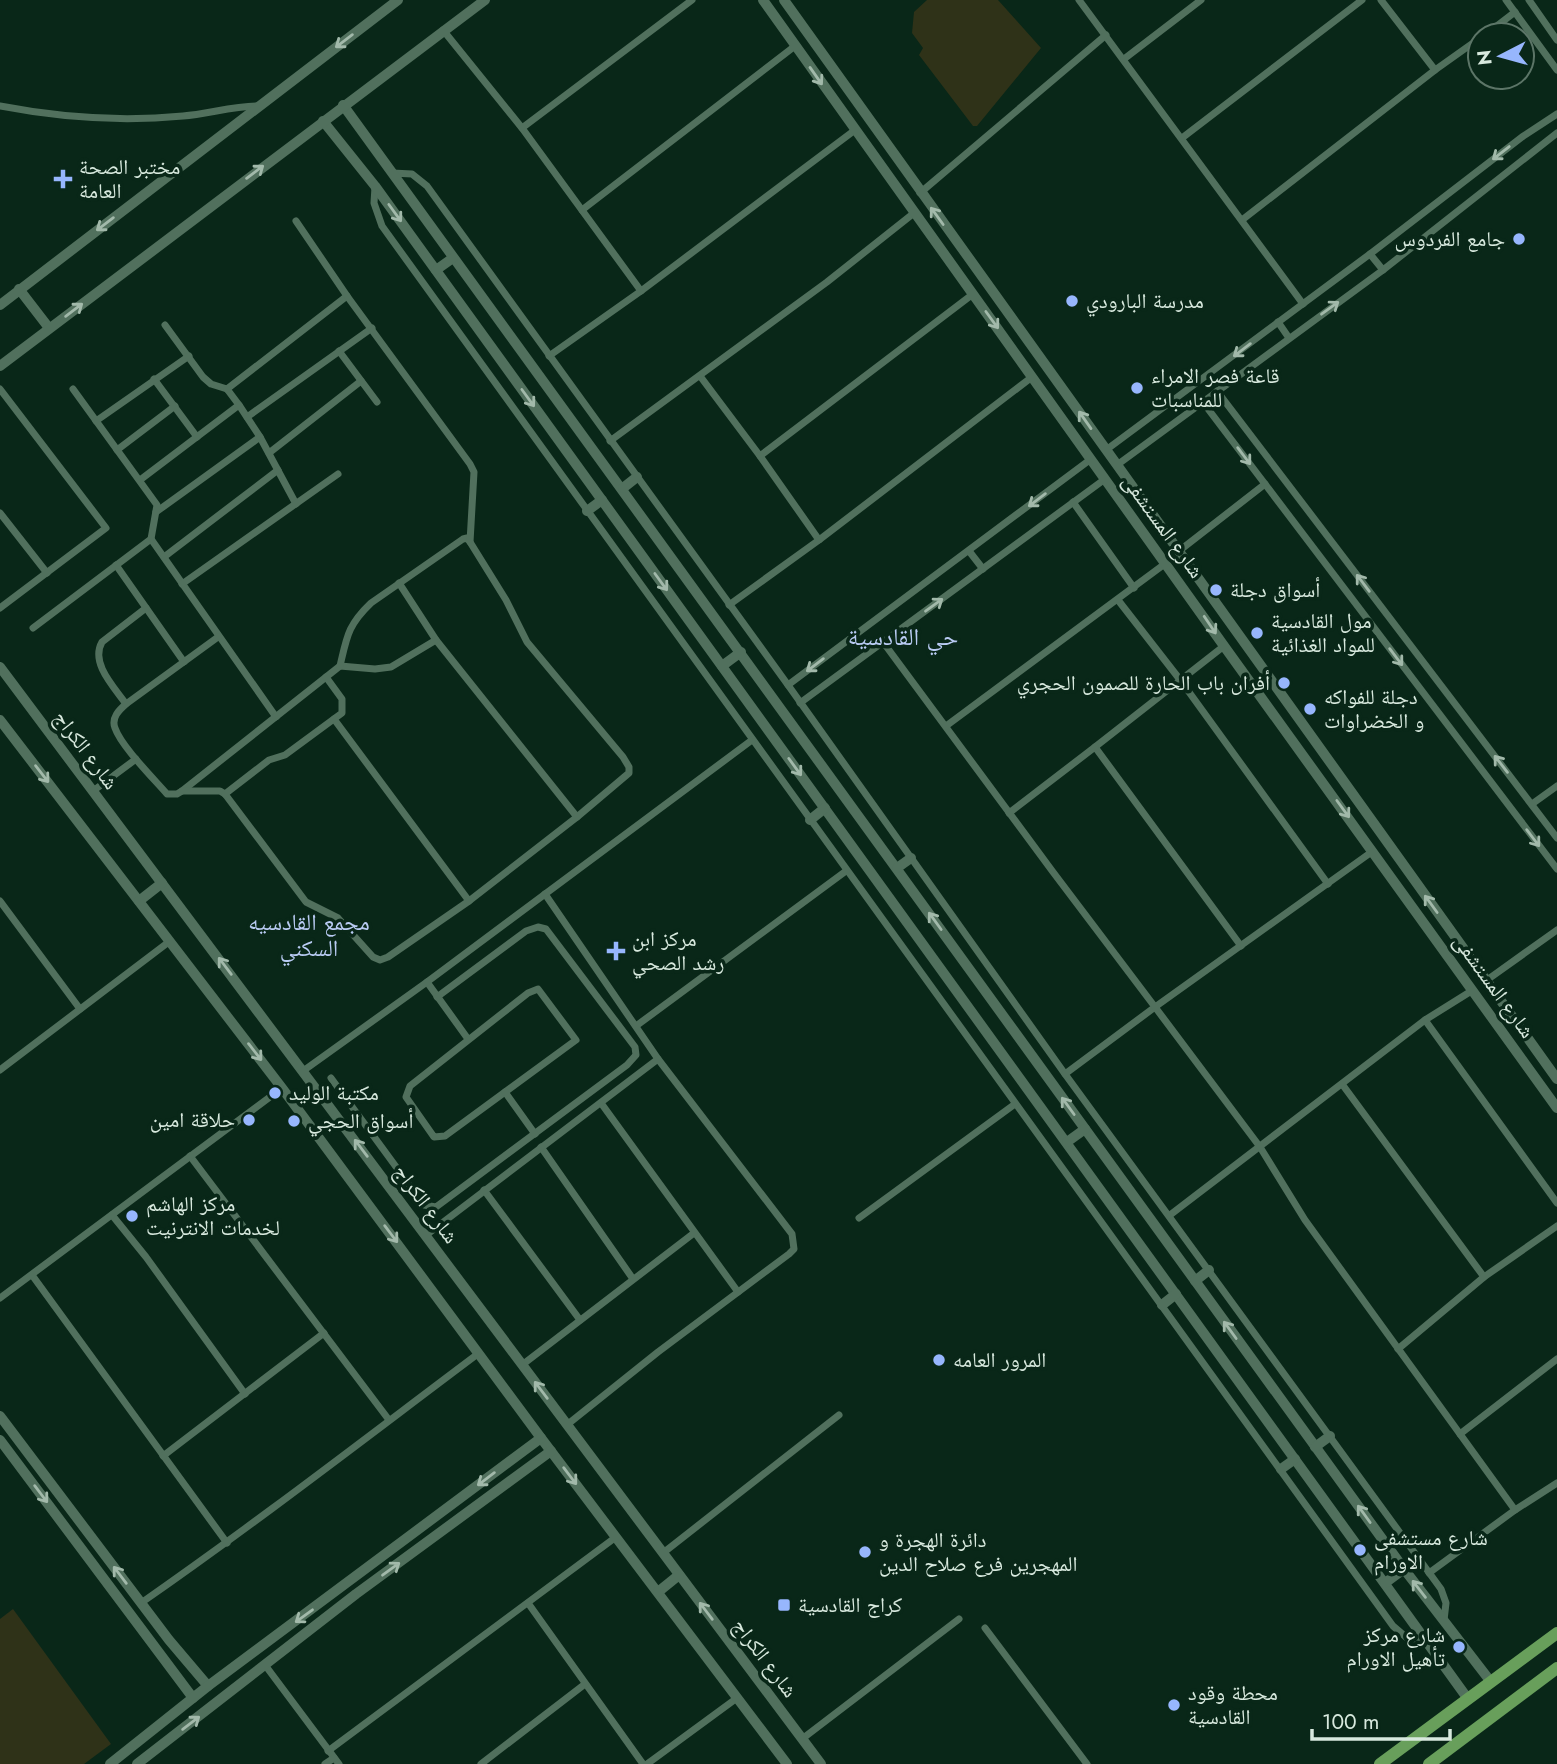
<svg xmlns="http://www.w3.org/2000/svg" width="1557" height="1764" viewBox="0 0 1557 1764" font-family="Jost,'Noto Naskh Arabic',sans-serif">
<style>
.green{fill:#2f3218}
.lines{fill:none;stroke-linecap:round;stroke-linejoin:round}
.minor{stroke:#51705d;stroke-width:7}
.tertiary{stroke:#51705d;stroke-width:10}
.primary{stroke:#689f5b;stroke-width:12}
.oneway{stroke:#a2b9aa}
.poi-dot{fill:#97b6fd;stroke:#092718;stroke-width:2.5}
.labels{text-anchor:middle;dominant-baseline:central;stroke-width:7;stroke-linejoin:round;paint-order:stroke}
.poi-label{font-size:21px;fill:#d8e9de;stroke:#092718;text-anchor:start}
.street-label{font-size:21px;fill:#d8e9de;stroke:#092718}
.neighbourhood-label{font-size:23px;fill:#b9cbf3;stroke:#092718}
.quarter-label{font-size:24px;fill:#b9cbf3;stroke:#092718}
</style>
<rect width="100%" height="100%" fill="#092718"/>
<g class="green">
<path d="M927,0H998L1041,48L977,126H973L919,55L923,48L912,33L914,12Z"/>
<path d="M13,1609L111,1744L84,1764H0V1619Z"/>
</g>
<g class="lines">
<g class="minor">
<path d="M1079,0L1303,304"/>
<path d="M1381,0L1435,70"/>
<path d="M1506,0L1557,70"/>
<path d="M1529,0L1557,40"/>
<path d="M443,30L522,128L641,291"/>
<path d="M1485,35L1515,12"/>
<path d="M1124,59L1201,0"/>
<path d="M0,106C62,118 120,122 183,116C208,114 233,106 258,106"/>
<path d="M522,128L692,0"/>
<path d="M1182,138L1362,0"/>
<path d="M392,173L412,174L427,186L788,685L1065,1074L1441,1589L1446,1603L1444,1620"/>
<path d="M375,187L374,203L382,226L1393,1626L1407,1638L1425,1640"/>
<path d="M920,193L1106,35"/>
<path d="M582,210L795,46"/>
<path d="M1242,220L1435,70L1480,38"/>
<path d="M1370,254L1383,270"/>
<path d="M1278,322L1289,338"/>
<path d="M165,325L203,377L211,384L227,389L239,405L260,437L296,504"/>
<path d="M339,351L377,402"/>
<path d="M549,356L641,291L855,130"/>
<path d="M700,376L760,456L819,540"/>
<path d="M154,379L197,437"/>
<path d="M0,389L106,528L0,608"/>
<path d="M227,389L347,296"/>
<path d="M1217,391L1557,838"/>
<path d="M1202,401L1557,869"/>
<path d="M247,417L372,328"/>
<path d="M96,421L189,356"/>
<path d="M610,441L827,282L914,213"/>
<path d="M117,450L175,406"/>
<path d="M1106,450L1370,254L1522,137L1557,114"/>
<path d="M269,453L361,381"/>
<path d="M760,456L973,294"/>
<path d="M1117,465L1383,270L1557,133"/>
<path d="M140,480L239,405"/>
<path d="M1073,502L1134,588"/>
<path d="M156,512L260,437"/>
<path d="M0,513L47,573"/>
<path d="M151,539L276,717"/>
<path d="M969,551L983,569"/>
<path d="M1179,551L1265,484"/>
<path d="M164,557L278,470"/>
<path d="M116,565L184,662"/>
<path d="M399,583L436,640L577,817"/>
<path d="M182,584L338,474"/>
<path d="M1118,600L1181,681L1328,884"/>
<path d="M729,605L819,540L1032,377"/>
<path d="M33,628L151,539L157,505L73,389"/>
<path d="M218,637L126,704C119,710 111,718 115,728C121,746 154,779 167,794H177L182,791L340,666L375,669L391,667L436,640"/>
<path d="M883,642L1053,872L1155,1007L1065,1074"/>
<path d="M1224,646L1095,747L1241,946"/>
<path d="M340,666C347,636 348,625 371,603L463,539L467,538L470,542"/>
<path d="M788,685L1091,459"/>
<path d="M800,703L1105,479"/>
<path d="M126,704C114,687 90,663 102,642L146,608"/>
<path d="M334,719L469,901"/>
<path d="M946,726L1166,563"/>
<path d="M93,791L136,759"/>
<path d="M182,791H220L225,794L306,902L338,918L373,957L380,960L388,957L469,901L577,817L629,773V767L623,757L527,642L506,600L470,542L474,472L470,464L347,296L296,221"/>
<path d="M225,794L269,760L285,755L342,713V699L326,677"/>
<path d="M1532,804L1557,786"/>
<path d="M1009,813L1095,747"/>
<path d="M1373,851L1155,1007L1260,1147L1305,1220L1515,1510"/>
<path d="M545,894L658,1059"/>
<path d="M0,901L80,1009"/>
<path d="M1487,980L1557,930"/>
<path d="M427,982L468,1039"/>
<path d="M538,989L576,1040L445,1136L434,1137L406,1097L410,1086L528,993Z"/>
<path d="M1425,1020L1557,1203"/>
<path d="M636,1026L846,871"/>
<path d="M0,1070L170,941"/>
<path d="M303,1071L427,982L752,740"/>
<path d="M331,1078L424,1205L436,1207L627,1065L636,1055L635,1047L546,929L538,927L526,931L437,997"/>
<path d="M1342,1084L1484,1277"/>
<path d="M505,1092L535,1134"/>
<path d="M601,1103L738,1292"/>
<path d="M541,1147L633,1279"/>
<path d="M190,1156L389,1420"/>
<path d="M484,1190L580,1320"/>
<path d="M112,1215L146,1257L245,1394"/>
<path d="M1170,1215L1425,1020L1473,990"/>
<path d="M859,1218L1015,1104"/>
<path d="M425,1236L658,1059L792,1234L794,1249L789,1254L658,1352L568,1424"/>
<path d="M32,1275L227,1543"/>
<path d="M0,1298L282,1088"/>
<path d="M1398,1349L1484,1277L1557,1226"/>
<path d="M522,1365L694,1233"/>
<path d="M1460,1434L1557,1359"/>
<path d="M163,1456L324,1333"/>
<path d="M663,1553L839,1415"/>
<path d="M1429,1573L1515,1510L1557,1483"/>
<path d="M141,1603C256,1523 367,1437 479,1353"/>
<path d="M528,1603L643,1764"/>
<path d="M985,1628L1087,1764"/>
<path d="M265,1665L339,1764"/>
<path d="M802,1739L959,1619"/>
<path d="M328,1751L616,1537"/>
<path d="M325,1764L334,1758"/>
<path d="M481,1764L585,1684"/>
<path d="M647,1764L737,1698"/>
</g>
<g class="tertiary">
<path d="M763,0L1224,646L1557,1108"/>
<path d="M784,0L1557,1079"/>
<path d="M343,105L1404,1569L1491,1682"/>
<path d="M323,121L375,186L1468,1699"/>
<path d="M436,270L453,258"/>
<path d="M19,289L49,328"/>
<path d="M0,305L398,0"/>
<path d="M0,366L485,0"/>
<path d="M623,488L637,477"/>
<path d="M587,511L602,500"/>
<path d="M722,666L741,652"/>
<path d="M0,667L821,1764"/>
<path d="M0,720L282,1088L541,1438L787,1764"/>
<path d="M810,820L825,808"/>
<path d="M897,868L911,858"/>
<path d="M139,901L162,883"/>
<path d="M1067,1142L1085,1129"/>
<path d="M1195,1281L1209,1270"/>
<path d="M1162,1305L1176,1294"/>
<path d="M0,1416L169,1640L208,1686"/>
<path d="M0,1440L193,1698"/>
<path d="M1315,1447L1330,1436"/>
<path d="M1281,1469L1295,1459"/>
<path d="M1385,1583L1404,1569"/>
<path d="M658,1592L679,1575"/>
<path d="M110,1764L208,1686L541,1438"/>
<path d="M137,1764L356,1594L551,1451"/>
</g>
<g class="primary">
<path d="M1380,1764L1557,1633"/>
<path d="M1429,1764L1557,1668"/>
</g>
</g>
<defs><path id="oneway-shaft" d="M-6 0H5M1.5-3L5.5 0L1.5 3" fill="none" stroke-width="1.6" stroke-linecap="round" stroke-linejoin="round" transform="scale(1.75)"/></defs>
<g class="oneway">
<use href="#oneway-shaft" transform="translate(344 41) rotate(143)"/>
<use href="#oneway-shaft" transform="translate(816 76) rotate(55)"/>
<use href="#oneway-shaft" transform="translate(1501 153) rotate(142)"/>
<use href="#oneway-shaft" transform="translate(255 172) rotate(-37)"/>
<use href="#oneway-shaft" transform="translate(395 213) rotate(54)"/>
<use href="#oneway-shaft" transform="translate(937 216) rotate(-126)"/>
<use href="#oneway-shaft" transform="translate(105 224) rotate(143)"/>
<use href="#oneway-shaft" transform="translate(1330 308) rotate(-36)"/>
<use href="#oneway-shaft" transform="translate(74 310) rotate(-37)"/>
<use href="#oneway-shaft" transform="translate(992 320) rotate(54)"/>
<use href="#oneway-shaft" transform="translate(1242 350) rotate(143)"/>
<use href="#oneway-shaft" transform="translate(528 398) rotate(54)"/>
<use href="#oneway-shaft" transform="translate(1085 420) rotate(-125)"/>
<use href="#oneway-shaft" transform="translate(1244 456) rotate(53)"/>
<use href="#oneway-shaft" transform="translate(1037 500) rotate(143)"/>
<use href="#oneway-shaft" transform="translate(661 582) rotate(54)"/>
<use href="#oneway-shaft" transform="translate(1363 583) rotate(-127)"/>
<use href="#oneway-shaft" transform="translate(934 605) rotate(-36)"/>
<use href="#oneway-shaft" transform="translate(1210 625) rotate(56)"/>
<use href="#oneway-shaft" transform="translate(1396 657) rotate(53)"/>
<use href="#oneway-shaft" transform="translate(815 665) rotate(143)"/>
<use href="#oneway-shaft" transform="translate(1501 764) rotate(-128)"/>
<use href="#oneway-shaft" transform="translate(795 767) rotate(54)"/>
<use href="#oneway-shaft" transform="translate(42 774) rotate(52)"/>
<use href="#oneway-shaft" transform="translate(1343 809) rotate(54)"/>
<use href="#oneway-shaft" transform="translate(1533 838) rotate(53)"/>
<use href="#oneway-shaft" transform="translate(1431 904) rotate(-126)"/>
<use href="#oneway-shaft" transform="translate(935 921) rotate(-126)"/>
<use href="#oneway-shaft" transform="translate(225 966) rotate(-127)"/>
<use href="#oneway-shaft" transform="translate(255 1052) rotate(52)"/>
<use href="#oneway-shaft" transform="translate(1068 1106) rotate(-126)"/>
<use href="#oneway-shaft" transform="translate(361 1148) rotate(-127)"/>
<use href="#oneway-shaft" transform="translate(391 1234) rotate(53)"/>
<use href="#oneway-shaft" transform="translate(1230 1330) rotate(-126)"/>
<use href="#oneway-shaft" transform="translate(541 1390) rotate(-127)"/>
<use href="#oneway-shaft" transform="translate(570 1476) rotate(53)"/>
<use href="#oneway-shaft" transform="translate(486 1479) rotate(143)"/>
<use href="#oneway-shaft" transform="translate(41 1494) rotate(53)"/>
<use href="#oneway-shaft" transform="translate(1364 1514) rotate(-126)"/>
<use href="#oneway-shaft" transform="translate(391 1569) rotate(-36)"/>
<use href="#oneway-shaft" transform="translate(120 1575) rotate(-127)"/>
<use href="#oneway-shaft" transform="translate(1419 1589) rotate(-128)"/>
<use href="#oneway-shaft" transform="translate(706 1611) rotate(-127)"/>
<use href="#oneway-shaft" transform="translate(304 1616) rotate(144)"/>
<use href="#oneway-shaft" transform="translate(191 1723) rotate(-37)"/>
</g>
<g class="poi-dot">
<path d="M59.5 168.5h7v7h7v7h-7v7h-7v-7h-7v-7h7z"/>
<circle cx="1519" cy="239" r="7"/>
<circle cx="1072" cy="301" r="7"/>
<circle cx="1137" cy="388" r="7"/>
<circle cx="1216" cy="590" r="7"/>
<circle cx="1257" cy="633" r="7"/>
<circle cx="1284" cy="683" r="7"/>
<circle cx="1310" cy="709" r="7"/>
<path d="M612.5 940.5h7v7h7v7h-7v7h-7v-7h-7v-7h7z"/>
<circle cx="275" cy="1093" r="7"/>
<circle cx="249" cy="1120" r="7"/>
<circle cx="294" cy="1121" r="7"/>
<circle cx="132" cy="1216" r="7"/>
<circle cx="939" cy="1360" r="7"/>
<circle cx="1360" cy="1550" r="7"/>
<circle cx="865" cy="1552" r="7"/>
<rect x="777" y="1598" width="14" height="14" rx="3.5"/>
<circle cx="1459" cy="1647" r="7"/>
<circle cx="1174" cy="1705" r="7"/>
</g>
<g class="labels">
<g class="poi-label">
<text x="79" y="167">مختبر الصحة<tspan x="79" dy="24">العامة</tspan></text>
<text x="1505" y="239" text-anchor="end">جامع الفردوس</text>
<text x="1086" y="301">مدرسة البارودي</text>
<text x="1151" y="376">قاعة فصر الامراء<tspan x="1151" dy="24">للمناسبات</tspan></text>
<text x="1230" y="590">أسواق دجلة</text>
<text x="1271" y="621">مول القادسية<tspan x="1271" dy="24">للمواد الغذائية</tspan></text>
<text x="1270" y="683" text-anchor="end">أفران باب الحارة للصمون الحجري</text>
<text x="1324" y="697">دجلة للفواكه<tspan x="1324" dy="24">و الخضراوات</tspan></text>
<text x="632" y="939">مركز ابن<tspan x="632" dy="24">رشد الصحي</tspan></text>
<text x="289" y="1093">مكتبة الوليد</text>
<text x="235" y="1120" text-anchor="end">حلاقة امين</text>
<text x="308" y="1121">أسواق الحجي</text>
<text x="146" y="1204">مركز الهاشم<tspan x="146" dy="24">لخدمات الانترنيت</tspan></text>
<text x="953" y="1360">المرور العامه</text>
<text x="1374" y="1538">شارع مستشفى<tspan x="1374" dy="24">الاورام</tspan></text>
<text x="879" y="1540">دائرة الهجرة و<tspan x="879" dy="24">المهجرين فرع صلاح الدين</tspan></text>
<text x="798" y="1605">كراج القادسية</text>
<text x="1445" y="1635" text-anchor="end">شارع مركز<tspan x="1445" dy="24">تأهيل الاورام</tspan></text>
<text x="1188" y="1693">محطة وقود<tspan x="1188" dy="24">القادسية</tspan></text>
</g>
<g class="street-label">
<text transform="translate(1163 526) rotate(54)">شارع المستشفى</text>
<text transform="translate(86 750) rotate(53)">شارع الكراج</text>
<text transform="translate(1494 986) rotate(54)">شارع المستشفى</text>
<text transform="translate(426 1204) rotate(53)">شارع الكراج</text>
<text transform="translate(765 1658) rotate(53)">شارع الكراج</text>
</g>
<g class="neighbourhood-label">
<text x="309" y="922">مجمع القادسيه<tspan x="309" dy="26">السكني</tspan></text>
</g>
<g class="quarter-label">
<text x="903" y="636">حي القادسية</text>
</g>
</g>
<g transform="translate(1501 56) rotate(264)"><circle r="33" fill="#092718" stroke="#5c7567" stroke-width="2"/>
<path d="M0-5L12 26L0 18L-12 26Z" fill="#97b6fd"/>
<text y="-10" font-size="19" font-weight="bold" text-anchor="middle" fill="#d8e9de">N</text>
</g>
<path d="M1312 1729v10h138v-10" fill="none" stroke="#d8e9de" stroke-width="3.5"/>
<text x="1322" y="1729" font-size="21" fill="#d8e9de" stroke="#092718" stroke-width="5" paint-order="stroke">100 m</text>
</svg>
